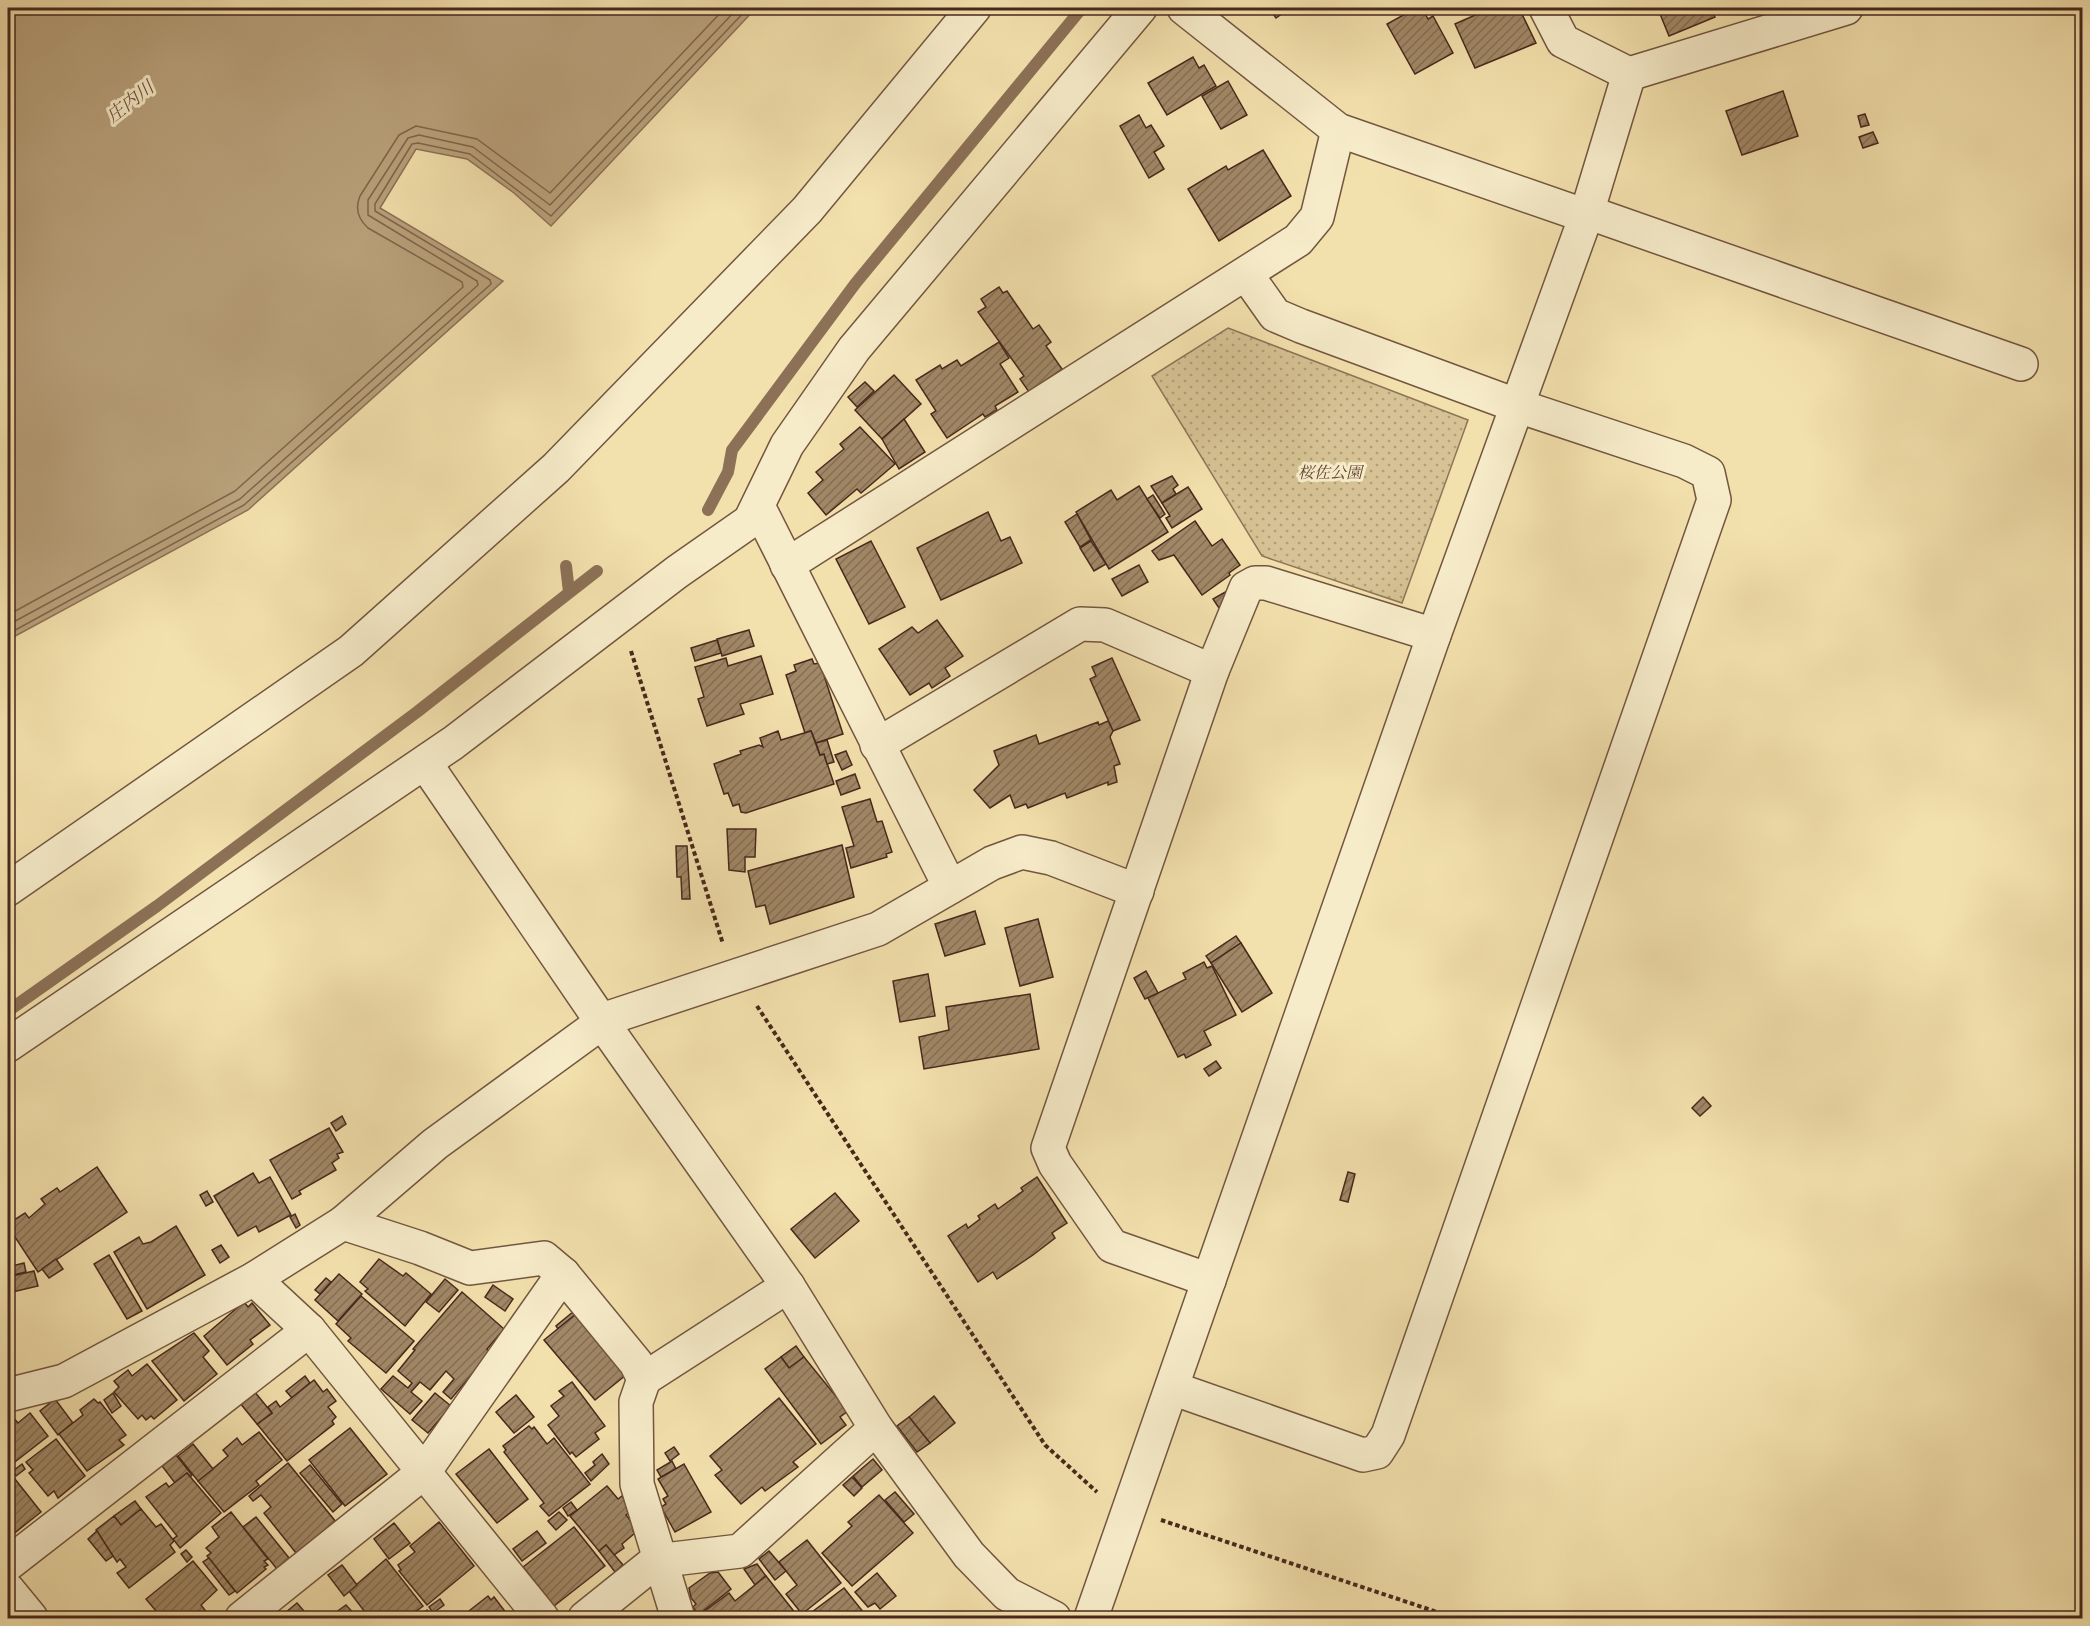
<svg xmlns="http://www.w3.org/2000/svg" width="2090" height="1626" viewBox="0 0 2090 1626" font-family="Vollkorn,'Noto Serif JP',serif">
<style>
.green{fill:url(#green-dots);stroke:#8f7558;stroke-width:1.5}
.water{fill:#b9a27c;stroke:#8c7156;stroke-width:1.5}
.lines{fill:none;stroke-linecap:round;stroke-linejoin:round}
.shore{stroke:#80654c;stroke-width:1.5}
.stream{stroke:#8c7156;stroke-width:12}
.building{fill:url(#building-hatch);stroke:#48281c;stroke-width:1.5}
.minor-casing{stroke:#735640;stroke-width:36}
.path{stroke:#48281c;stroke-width:4;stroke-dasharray:4.5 3;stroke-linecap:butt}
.minor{stroke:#f7ecca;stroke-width:33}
.labels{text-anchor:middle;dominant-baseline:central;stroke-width:6;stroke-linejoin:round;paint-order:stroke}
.park-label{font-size:16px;font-style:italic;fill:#644734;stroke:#f7ecca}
.water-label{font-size:18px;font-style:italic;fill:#6a4d39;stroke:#f7ecca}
</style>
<defs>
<pattern id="green-dots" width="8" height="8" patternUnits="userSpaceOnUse" patternTransform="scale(1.5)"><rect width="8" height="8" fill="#d6c294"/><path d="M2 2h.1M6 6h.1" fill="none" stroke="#b09e78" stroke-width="1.8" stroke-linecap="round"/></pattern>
<pattern id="building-hatch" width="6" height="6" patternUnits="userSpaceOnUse" patternTransform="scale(1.5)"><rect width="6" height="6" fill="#a18867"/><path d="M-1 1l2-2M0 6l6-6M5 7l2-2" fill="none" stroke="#856f54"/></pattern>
</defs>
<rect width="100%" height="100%" fill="#f3e1ad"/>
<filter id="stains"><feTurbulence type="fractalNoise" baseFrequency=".00333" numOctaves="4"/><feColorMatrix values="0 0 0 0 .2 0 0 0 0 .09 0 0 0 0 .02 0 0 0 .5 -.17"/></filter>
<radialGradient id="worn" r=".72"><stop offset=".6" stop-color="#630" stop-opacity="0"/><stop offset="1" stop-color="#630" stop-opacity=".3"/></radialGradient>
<path class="green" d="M1228,328L1468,420L1402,603L1262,556L1152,376Z"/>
<path class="water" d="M8,8H756L551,226L514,193L467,159L416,149L380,208L503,281L248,510L8,640Z"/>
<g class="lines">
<g class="shore">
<path d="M8,615L235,491L463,287L462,282L368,228C358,219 355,208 360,196L399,135L416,126L477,139L550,193L725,8"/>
<path d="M8,625L240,499L478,285L477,281L368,215V200L408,138L419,135L473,147L550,205L738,8"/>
<path d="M8,634L244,505L491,284L490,280L375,211V204L412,144L418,143L470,154L551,216L748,8"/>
</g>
<g class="stream">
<path d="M708,510L728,472L732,450L855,284L1082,8"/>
<path d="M566,566L569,592"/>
<path d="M8,1011L157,906L417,712L597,571"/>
</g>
</g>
<g class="building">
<path d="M1269,8H1290L1276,18Z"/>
<path d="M1416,8H1422L1428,19L1433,16L1453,53L1415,74L1387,24Z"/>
<path d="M1491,8H1519L1536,43L1475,68L1455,24Z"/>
<path d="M1711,8L1715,17L1669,36L1658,9Z"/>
<path d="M1193,57L1199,68L1204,65L1216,86L1167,115L1148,83Z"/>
<path d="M1228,81L1247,115L1221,129L1202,96Z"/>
<path d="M1783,91L1798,136L1742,155L1726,111Z"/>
<path d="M1865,114L1869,125L1861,127L1858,116Z"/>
<path d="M1139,115L1146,128L1151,125L1164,146L1154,152L1164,169L1149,178L1120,126Z"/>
<path d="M1873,132L1878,143L1863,148L1859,137Z"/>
<path d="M1263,150L1291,196L1219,241L1188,189L1226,166L1228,170Z"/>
<path d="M999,287L1003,293L1007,291L1033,329L1039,325L1051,342L1046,346L1062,369L1029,392L1020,379L1024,376L978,312L986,307L981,299Z"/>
<path d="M999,342L1009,358L1000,364L1018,392L995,406L997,410L985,417L983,414L947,438L931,414L936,411L916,380L940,365L942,369L957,360L961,366Z"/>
<path d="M894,375L921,404L882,439L855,410Z"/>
<path d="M865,382L874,391L857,407L848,397Z"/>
<path d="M904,419L925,452L899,469L882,439Z"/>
<path d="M860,427L895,464L861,493L857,489L826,515L808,493L823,480L816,472L844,449L840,444Z"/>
<path d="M1172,476L1178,485L1173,489L1176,494L1162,503L1151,486Z"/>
<path d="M1139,486L1168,532L1109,569L1076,512L1111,490L1117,500Z"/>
<path d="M1188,487L1202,509L1172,528L1166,518L1170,516L1162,503Z"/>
<path d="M1153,495L1165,514L1160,518L1147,499Z"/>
<path d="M988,512L1001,541L1010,537L1022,563L941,600L917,548Z"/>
<path d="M1077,514L1091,540L1080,547L1065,522Z"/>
<path d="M1195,521L1212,546L1222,539L1240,565L1229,573L1230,575L1202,595L1174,555L1159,560L1152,551Z"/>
<path d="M871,541L905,607L869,624L836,559Z"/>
<path d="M1091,541L1106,564L1094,571L1080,548Z"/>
<path d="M1139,565L1148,582L1122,596L1112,579Z"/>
<path d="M1227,591L1232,600L1219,608L1213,599Z"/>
<path d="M937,620L963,656L945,668L950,676L932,688L929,683L910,695L879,649L912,627L918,633Z"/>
<path d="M749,630L754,646L722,656L717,639Z"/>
<path d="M717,640L721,653L695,661L691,648Z"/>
<path d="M761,656L773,694L740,704L744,714L707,726L698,699L704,697L695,667L726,658L728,666Z"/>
<path d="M1112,658L1140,720L1113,731L1090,679L1096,676L1092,667Z"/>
<path d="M812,659L814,664L820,663L843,734L816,743L811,731L805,733L786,675L796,671L794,665Z"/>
<path d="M1108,721L1113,731L1110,737L1120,764L1114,766L1117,782L1108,785V782L1067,798L1065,793L1028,808L1026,804L1015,808L1010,795L990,808L974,790L999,765L994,751L1036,735L1039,744L1098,722L1099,725Z"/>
<path d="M778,731L781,740L811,731L820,755L824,754L834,784L746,813L741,812L739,804L733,806L728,793L724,794L714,764L741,754L740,751L759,745L763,747L760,738Z"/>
<path d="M827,740L834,762L827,764L824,754L820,755L816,743Z"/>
<path d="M846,751L852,765L842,770L835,755Z"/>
<path d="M855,774L860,788L841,795L836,781Z"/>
<path d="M870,799L877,822L882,821L892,852L886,854L887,857L851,868L846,848L854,846L842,807Z"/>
<path d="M727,829H756L755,857H745V872L729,870Z"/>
<path d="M842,845L854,897L770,924L765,905L756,907L748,871Z"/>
<path d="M676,846H687L690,899H682L681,877H677Z"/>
<path d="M975,911L985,944L945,956L935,924Z"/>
<path d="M1038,919L1053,977L1020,986L1005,928Z"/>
<path d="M1236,936L1241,943L1211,963L1206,956Z"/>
<path d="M1241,943L1272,993L1242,1012L1211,963Z"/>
<path d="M1204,962L1207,968L1212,966L1236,1015L1204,1031L1211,1045L1186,1058L1184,1054L1178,1057L1148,998L1186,979L1183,973Z"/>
<path d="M1146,971L1158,993L1145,999L1134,978Z"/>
<path d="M928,974L935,1016L900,1022L893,981Z"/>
<path d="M1030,994L1039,1049L924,1069L919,1037L949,1030L946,1007Z"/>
<path d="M1216,1061L1221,1068L1209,1076L1204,1069Z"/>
<path d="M1703,1097L1711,1106L1700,1116L1692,1108Z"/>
<path d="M342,1116L346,1124L336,1131L331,1123Z"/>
<path d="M329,1128L343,1152L337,1154L339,1158L332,1163L336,1170L299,1191L301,1194L292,1199L270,1160Z"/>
<path d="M97,1167L127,1212L38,1272L11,1231L15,1228L11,1222L25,1213L29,1218L45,1204L41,1199L57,1188L60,1192Z"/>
<path d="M1348,1172L1355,1174L1348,1202L1340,1200Z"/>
<path d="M253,1173L259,1183L270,1177L291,1215L259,1232L256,1226L238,1236L214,1196Z"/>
<path d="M1037,1177L1067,1223L1052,1233L1055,1238L1033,1255L997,1279L993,1272L978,1282L948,1236L966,1224L968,1228L980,1219L978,1216L995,1204L998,1209L1023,1191L1021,1188Z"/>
<path d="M207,1191L213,1202L206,1206L200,1195Z"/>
<path d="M835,1193L859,1221L815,1258L791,1229Z"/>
<path d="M295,1214L300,1225L296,1228L290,1217Z"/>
<path d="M176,1226L205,1275L147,1309L114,1252L139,1237L143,1244L151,1242Z"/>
<path d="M221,1245L229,1257L220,1263L212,1250Z"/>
<path d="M109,1255L142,1311L127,1319L94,1264Z"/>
<path d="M56,1259L63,1269L49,1278L42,1269Z"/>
<path d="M379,1259L403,1276L406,1273L431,1294L405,1326L365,1291L368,1289L360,1282Z"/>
<path d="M24,1263L26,1272L8,1276V1267Z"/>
<path d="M34,1271L38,1286L8,1293V1277Z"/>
<path d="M339,1274L362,1294L338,1321L315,1300Z"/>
<path d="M326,1278L331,1282L320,1294L315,1290Z"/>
<path d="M445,1279L458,1290L439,1312L426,1302Z"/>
<path d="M493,1285L513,1299L505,1311L485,1297Z"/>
<path d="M462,1292L504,1329L487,1349L490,1353L451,1399L443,1392L454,1379L446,1371L430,1390L420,1382L411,1392L422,1401L410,1414L381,1389L393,1376L408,1388L412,1383L398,1371L415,1350L413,1349Z"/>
<path d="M361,1296L414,1341L386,1373L348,1341L351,1338L336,1324Z"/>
<path d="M244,1302L248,1307L252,1303L270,1325L250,1340L253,1344L227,1365L204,1336Z"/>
<path d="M574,1311L576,1314L558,1329L556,1326Z"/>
<path d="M576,1314L626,1375L595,1400L544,1340Z"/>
<path d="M194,1333L209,1351L203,1357L217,1374L184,1401L152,1361Z"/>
<path d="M796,1346L804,1357L789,1368L781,1357Z"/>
<path d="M781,1357L789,1368L804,1357L848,1411L840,1417L846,1425L821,1444L765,1369Z"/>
<path d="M147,1364L177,1400L154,1419L151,1416L146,1420L142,1415L138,1419L114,1392L119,1387L114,1381L128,1370L132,1376Z"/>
<path d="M305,1376L310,1383L292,1398L286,1391Z"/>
<path d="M314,1380L323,1392L327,1389L336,1401L328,1407L336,1417L332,1421L334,1424L287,1461L257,1424L272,1413L268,1407L276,1401L280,1407Z"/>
<path d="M572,1382L605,1426L595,1433L599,1439L576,1457L572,1452L570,1454L548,1425L559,1416L551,1406L564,1396L559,1391Z"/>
<path d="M254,1391L272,1413L257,1424L240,1403Z"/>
<path d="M113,1393L121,1406L112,1413L104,1400Z"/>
<path d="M435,1393L451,1406L428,1433L412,1420Z"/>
<path d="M516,1395L534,1417L514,1433L496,1412Z"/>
<path d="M934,1396L955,1423L930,1443L909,1417Z"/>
<path d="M779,1398L816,1444L793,1462L798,1467L765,1491L762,1487L741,1504L715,1475L722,1470L710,1456Z"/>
<path d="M55,1399L73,1423L58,1435L40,1411Z"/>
<path d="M94,1399L98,1403L100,1402L126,1435L119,1440L124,1445L87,1471L59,1434L83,1415L80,1410Z"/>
<path d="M30,1413L48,1436L11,1465L8,1461V1421L13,1417L18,1423Z"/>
<path d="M909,1417L930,1443L917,1452L897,1426Z"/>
<path d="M529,1426L532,1429L534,1427L547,1444L554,1438L590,1484L549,1516L540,1506L544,1503L504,1452L506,1450L503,1446Z"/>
<path d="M350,1428L387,1474L345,1506L309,1460Z"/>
<path d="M259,1432L282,1460L256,1481L259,1485L224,1512L198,1481L228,1456L223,1450L237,1438L242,1445Z"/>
<path d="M56,1439L85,1476L58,1498L54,1491L48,1496L29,1473L33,1470L26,1462Z"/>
<path d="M193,1444L213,1469L198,1481L178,1456Z"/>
<path d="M674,1447L679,1454L670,1461L665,1453Z"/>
<path d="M489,1449L528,1499L497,1523L456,1474Z"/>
<path d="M602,1454L609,1464L591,1481L585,1473L595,1465L593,1462Z"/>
<path d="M176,1455L192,1475L190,1477L187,1473L175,1483L162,1466Z"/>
<path d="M873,1459L882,1470L862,1487L853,1476Z"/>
<path d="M672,1461L676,1469L661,1477L657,1470Z"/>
<path d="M288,1463L336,1522L296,1553L264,1513L271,1507L261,1495L253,1501L249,1496Z"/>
<path d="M22,1464L25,1469L16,1476L13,1471Z"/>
<path d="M684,1464L711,1512L675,1532L661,1507L666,1504L663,1499L668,1496L658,1479Z"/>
<path d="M310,1465L342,1504L333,1512L300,1473Z"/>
<path d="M187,1473L221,1513L180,1548L173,1539L177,1536L146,1497L166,1483L169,1487Z"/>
<path d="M11,1474L41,1512L12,1535L11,1533L8,1535V1476Z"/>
<path d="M852,1477L862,1488L854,1496L843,1485Z"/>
<path d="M607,1486L618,1499L622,1496L633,1510L626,1515L636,1528L633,1531L635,1533L622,1544L624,1548L614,1555L606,1545L599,1551L570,1516Z"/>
<path d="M895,1492L914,1514L904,1522L885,1500Z"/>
<path d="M879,1495L913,1533L852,1586L822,1553L852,1526L848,1522Z"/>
<path d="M135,1501L141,1509L121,1525L114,1516Z"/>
<path d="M571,1502L577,1510L568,1516L563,1508Z"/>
<path d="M141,1509L156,1527L161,1524L174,1541L170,1545L175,1552L129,1588L117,1573L126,1567L120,1559L117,1562L96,1530L114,1516L121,1525Z"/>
<path d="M231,1512L268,1559L264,1561L268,1565L264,1567L266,1569L237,1593L207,1556L211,1553L206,1548L219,1537L212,1527Z"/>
<path d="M559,1512L567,1520L556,1530L548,1521Z"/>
<path d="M256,1517L290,1559L277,1569L243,1527Z"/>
<path d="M439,1522L474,1566L427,1605L399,1571L401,1570L398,1565L415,1552L410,1546Z"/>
<path d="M394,1523L410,1543L389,1559L374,1539Z"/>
<path d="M574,1527L605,1566L554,1606L523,1567Z"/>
<path d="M97,1531L113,1556L106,1561L88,1539Z"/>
<path d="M537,1531L546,1543L522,1561L513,1549Z"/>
<path d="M807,1540L841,1583L802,1614L786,1594L797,1585L779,1562Z"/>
<path d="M606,1545L623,1565L615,1572L599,1551Z"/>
<path d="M186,1550L192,1557L187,1562L181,1554Z"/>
<path d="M769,1551L786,1571L775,1580L759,1559Z"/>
<path d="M209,1558L235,1591L229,1595L203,1562Z"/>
<path d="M386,1559L423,1606L407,1618H365L368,1616L349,1591Z"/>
<path d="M193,1561L217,1590L201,1605L211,1618H162L146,1599Z"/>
<path d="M757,1564L766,1576L755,1585L744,1569Z"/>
<path d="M342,1565L357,1585L344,1596L328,1575Z"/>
<path d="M718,1572L731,1589L698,1615L693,1607L696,1604L691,1598L689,1588L710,1573Z"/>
<path d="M877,1573L896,1596L880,1609L875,1603L868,1607L855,1592Z"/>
<path d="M766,1576L796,1614L791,1618L697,1617L729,1593L735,1601Z"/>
<path d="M844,1588L868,1618H804Z"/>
<path d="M488,1596L491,1600L494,1597L510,1618H460Z"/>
<path d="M440,1599L444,1605L433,1613L429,1607Z"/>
<path d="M297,1603L310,1618H291L286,1612Z"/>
<path d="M346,1605L358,1618H328Z"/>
<path d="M427,1610L433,1618H417Z"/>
</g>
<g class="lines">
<g class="minor-casing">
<g id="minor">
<path d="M1184,8L1338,130L1586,216"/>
<path d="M1546,8L1563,41L1629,74L1846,8"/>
<path d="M1587,212L2021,364"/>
<path d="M758,506L950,887"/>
<path d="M787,565L1298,240L1317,217L1338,130"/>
<path d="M877,745L1080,624L1105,625L1212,671"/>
<path d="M425,763L602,1022L788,1286L876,1428L969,1555L1007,1594L1054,1618"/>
<path d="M8,889L351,651L556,468L807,210L974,8"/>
<path d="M8,1045L453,743L677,572L750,521L787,445L854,349L1140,8"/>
<path d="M343,1223L435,1144L608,1018L878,929L992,863L1022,852L1051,858L1137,891"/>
<path d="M254,1279L309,1330L542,1618"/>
<path d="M1209,1280L1112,1246L1055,1164L1048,1148L1212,671L1246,588L1255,583H1266L1434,635"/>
<path d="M644,1379L788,1286"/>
<path d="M1172,1388L1363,1455L1377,1452L1388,1435L1714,500L1708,473L1684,461L1518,406L1301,326L1275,315L1246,274"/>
<path d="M8,1395L64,1381L254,1279L343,1223L420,1248L470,1268L544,1258L563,1274L636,1363L644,1379L636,1402L637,1484L678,1618"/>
<path d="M8,1564L309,1330"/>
<path d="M8,1590L31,1618"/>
<path d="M242,1618L424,1472L563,1274"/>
<path d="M585,1618L656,1561L740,1551L876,1428"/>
<path d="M1091,1618L1434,635L1586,216L1629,74"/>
</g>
</g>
<g class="path">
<path d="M631,651L723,944"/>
<path d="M757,1006L1045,1445L1097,1492"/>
<path d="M1161,1520L1455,1618"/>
</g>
<use href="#minor" class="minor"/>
</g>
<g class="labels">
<g class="park-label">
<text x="1330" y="474">桜佐公園</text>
</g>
<g class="water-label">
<text transform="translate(131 103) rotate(-38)">庄内川</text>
</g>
</g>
<rect width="2090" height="1626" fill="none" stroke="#f3e1ad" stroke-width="30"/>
<rect x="9" y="9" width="2072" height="1608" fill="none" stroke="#48281c" stroke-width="3"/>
<rect x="15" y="15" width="2060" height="1596" fill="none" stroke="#48281c" stroke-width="1.5"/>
<rect width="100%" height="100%" filter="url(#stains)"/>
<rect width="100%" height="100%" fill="url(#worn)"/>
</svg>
